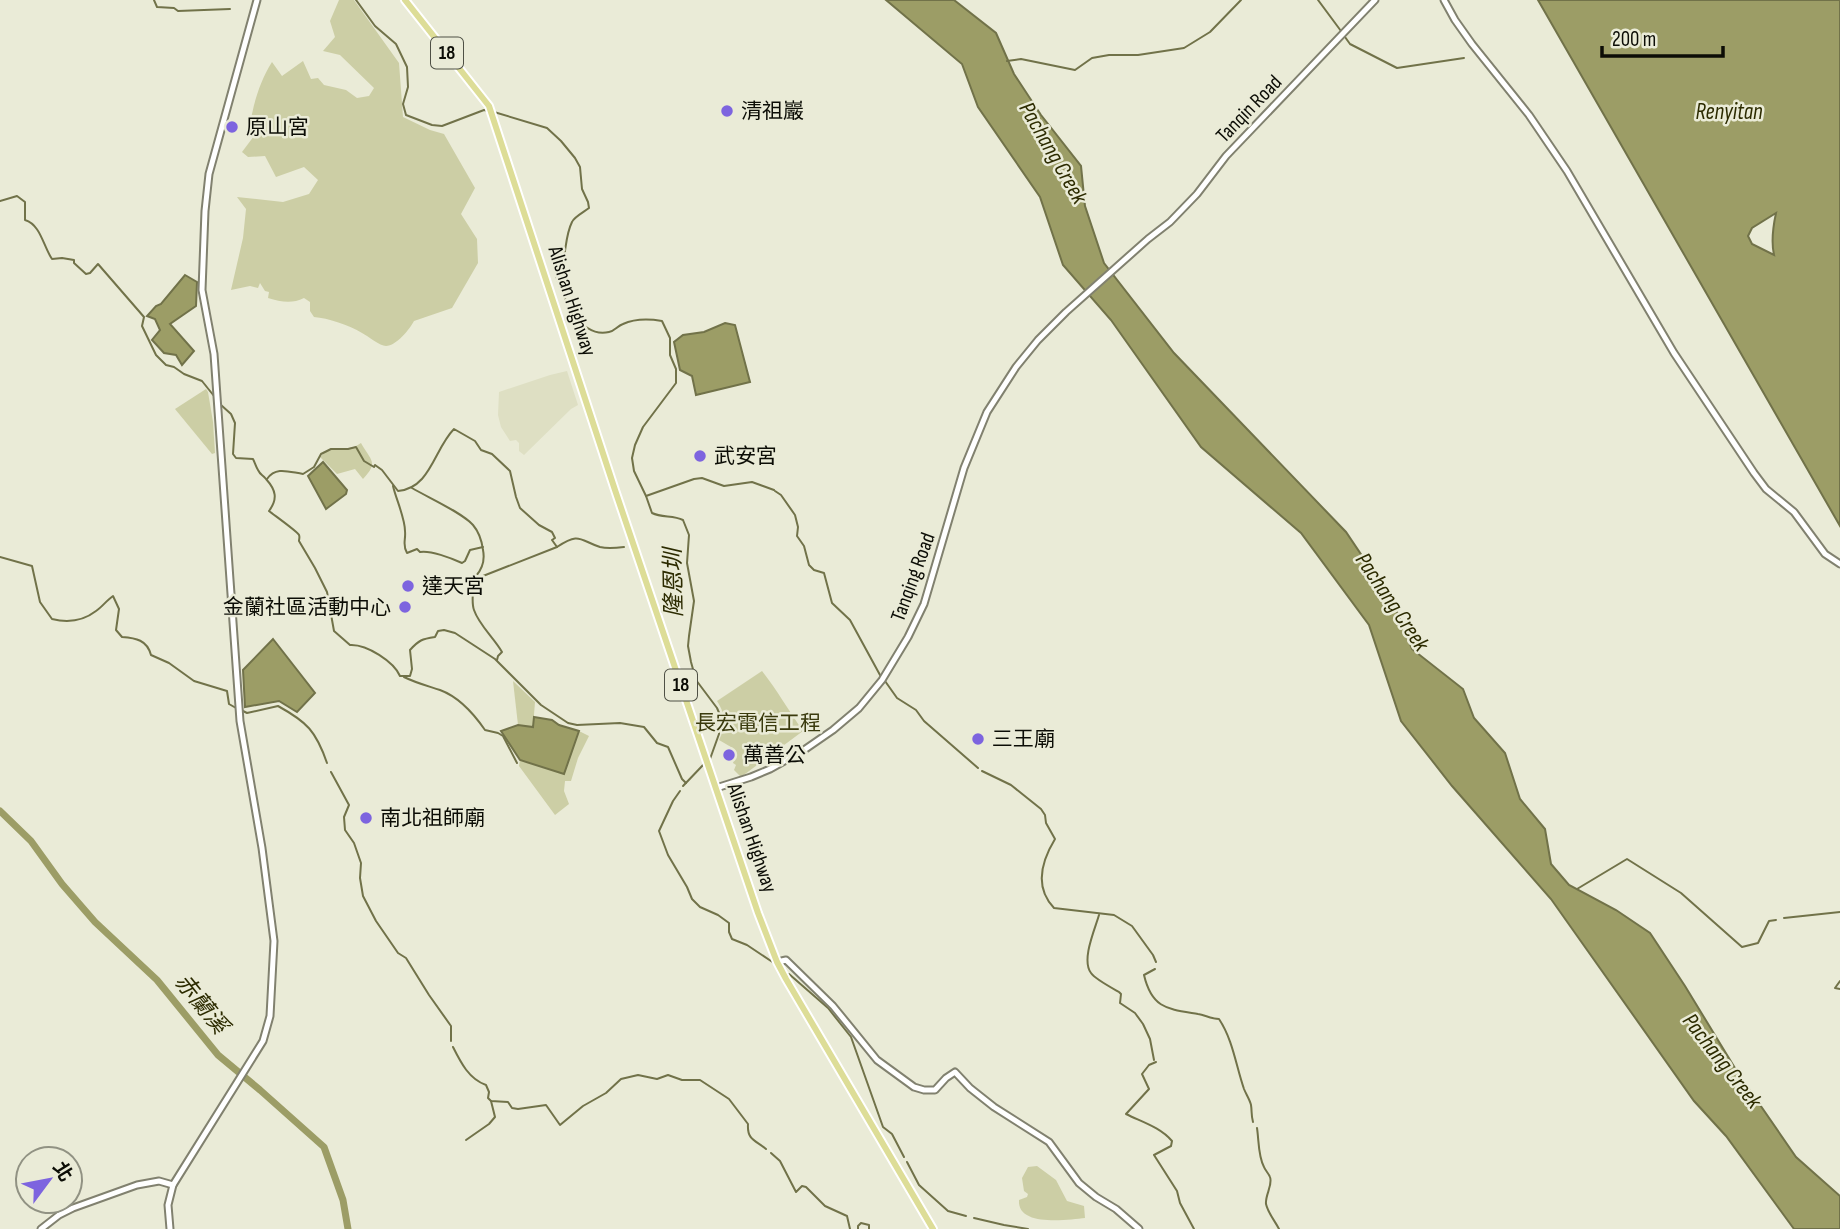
<svg xmlns="http://www.w3.org/2000/svg" width="1840" height="1229" viewBox="0 0 1840 1229" font-family="'Sofia Sans Condensed','Noto Sans TC',sans-serif">
<style>
.built{fill:#dedfc3}
.green{fill:#cccea5}
.water{fill:#9c9d66;stroke:#717249;stroke-width:2;fill-rule:evenodd}
.lines{fill:none;stroke-linecap:round;stroke-linejoin:round}
.stream{stroke:#717249;stroke-width:2}
.river{stroke:#9c9d66;stroke-width:7}
.secondary-casing{stroke:#81816f;stroke-width:9}
.primary-casing{stroke:#fff;stroke-width:10}
.secondary{stroke:#fff;stroke-width:5}
.primary{stroke:#dddd97;stroke-width:6}
.poi-dot{fill:#7d64df;stroke:#eaebd7;stroke-width:2.5}
.labels{text-anchor:middle;dominant-baseline:central;stroke-width:5;stroke-linejoin:round;paint-order:stroke}
.shield{fill:#eaebd7;stroke:#4f5045;stroke-width:2}
.shield-label{font-size:19px;font-weight:bold;fill:#0c0d06}
.street-label{font-size:21px;fill:#0c0d06;stroke:#eaebd7}
.poi-label{font-size:21px;fill:#0c0d06;stroke:#eaebd7;text-anchor:start}
.park-label{font-size:21px;fill:#3a3a0d;stroke:#eaebd7}
.water-label{font-size:23px;font-style:italic;fill:#2c2b00;stroke:#eaebd7}
</style>
<rect width="100%" height="100%" fill="#eaebd7"/>
<path class="built" d="M567,371L578,405L571,409L524,455L519,451V443L516,440L510,441L501,427L498,415L499,392L550,375Z"/>
<g class="green">
<path d="M339,0H354L399,63L403,117L430,130L444,134L475,188L461,214L477,239L478,263L452,308L414,321C410,329 396,346 386,346C380,346 368,336 362,333C349,325 328,318 314,317L310,311V302L304,298C292,304 281,302 268,298L269,292L265,291L260,283L258,288L250,286L231,290L243,238L246,209L237,197L283,202L309,194L318,180L304,167L276,177L265,156L248,157L242,152L254,136C253,130 250,120 252,114C256,95 262,78 272,62L282,76L303,61L311,79L318,78L324,85L346,90L357,98L369,96L374,88L340,55L323,51L335,37L330,21Z"/>
<path d="M206,389L208,392L213,422L215,453L212,454L175,409Z"/>
<path d="M361,443C371,461 379,462 363,479L355,469L337,474L320,457C333,443 346,454 361,443Z"/>
<path d="M762,671C777,690 789,711 803,731L741,777L734,770L736,765L733,763L736,751L731,747L719,740C726,726 726,715 717,701Z"/>
<path d="M513,681L535,702L533,727L518,725Z"/>
<path d="M579,731L589,736L578,758L571,781H565L564,791L569,804L555,815L519,766L520,760L564,774Z"/>
<path d="M1037,1166L1056,1180L1067,1201L1084,1206L1085,1218C1067,1220 1017,1227 1019,1200L1027,1197L1028,1194L1024,1191L1022,1178L1028,1167Z"/>
</g>
<g class="water">
<path d="M886,0H954L996,33L1014,74L1041,115L1081,166L1085,206L1104,263L1174,353L1346,532L1393,602L1412,649L1463,689L1474,718L1505,753L1520,799L1545,829L1551,864L1569,885L1616,910L1650,933L1685,986L1738,1073L1796,1157L1840,1196V1229H1794L1726,1136L1694,1101L1551,899L1452,786L1401,721L1369,625L1301,533L1201,447L1111,320L1063,265L1040,197L978,107L962,64Z"/>
<path d="M1538,0H1840V526ZM1776,213C1773,227 1771,242 1774,255L1752,244L1748,236L1752,228Z"/>
<path d="M185,275L197,282L196,306L170,324L194,351L182,365L176,355L164,353L152,340L160,330L155,319L147,316L156,306L161,304Z"/>
<path d="M725,323L735,325L750,382L696,395L692,376L680,370L674,342L683,335L704,332Z"/>
<path d="M323,462L347,490L346,494L326,509L308,476Z"/>
<path d="M273,639L315,693L297,712L279,701L245,707L243,670Z"/>
<path d="M534,717L552,720L559,725L579,731L564,774L520,760L501,731L518,725L533,727Z"/>
</g>
<g class="lines">
<g class="stream">
<path d="M154,0L157,7L174,8L178,11L230,9"/>
<path d="M356,0L375,26L396,44L407,67L408,87L403,104L406,115L432,125L442,126L484,110L488,111"/>
<path d="M1318,0L1341,31"/>
<path d="M1345,37L1350,44L1397,68L1464,58"/>
<path d="M1007,61L1021,59L1075,70L1092,58L1109,55H1138L1184,48L1210,32L1241,0"/>
<path d="M494,112L547,128L561,141L575,158L580,167L582,189L588,202L589,208C584,212 574,217 572,222C563,240 568,261 556,276C563,297 580,339 609,332C615,331 617,326 623,324C634,319 650,319 662,321L670,338V355L676,369V383L643,427L635,445L632,458L634,471L646,496L652,513C662,518 673,515 683,520L689,535L687,563L694,601L689,636L688,646L691,662L696,680L717,708L720,715L719,734L710,759"/>
<path d="M0,201L17,196L25,202V220C41,225 43,246 52,259L62,258L74,260V263L86,274L90,273L98,264L144,317L142,326L156,355L166,365L174,367L184,374L202,381L214,396"/>
<path d="M221,405L231,414L235,423L233,454L236,458L253,459C255,463 256,467 258,470C261,476 262,474 266,479C276,490 278,499 269,511C274,515 298,532 299,535C300,537 299,539 299,541L315,568L327,592L334,631L350,645C367,644 394,662 400,676H410L412,669L410,650C419,640 422,639 435,637L438,631L444,630L455,633L495,659L541,705L568,723L577,725L620,723L644,727L657,743L668,747L682,779L686,783"/>
<path d="M267,479C276,466 289,472 303,474L314,467L321,454L331,449H348L356,447L364,461L374,467L375,465L382,470L398,491C431,488 434,449 454,429L475,441L481,450L492,454L510,471L516,497L520,508L539,525L552,532L555,538L552,540L557,547C580,532 579,540 600,547C608,549 616,548 624,547"/>
<path d="M393,486C396,499 405,518 405,531C406,540 402,545 407,553L417,549L420,552C430,550 451,558 462,563L465,561L470,550L483,547"/>
<path d="M412,488C429,498 461,512 473,525C479,532 482,542 483,550C485,560 483,568 476,576"/>
<path d="M775,491L781,495L795,515L798,527L797,536L804,546L809,565L814,570L824,573L832,603L850,620L880,675"/>
<path d="M646,496L694,479L702,478L724,486L752,482L774,490"/>
<path d="M0,557L32,566L40,602L52,619C68,623 83,621 96,611C102,607 106,601 113,596L119,609L116,630L122,637C136,638 147,640 151,655L169,663L194,681L227,691L229,704L236,708"/>
<path d="M497,660L498,656L502,652C494,638 479,625 474,610C470,599 477,587 467,578L483,576L557,547"/>
<path d="M404,677C416,683 428,686 440,690C459,697 474,714 485,730L498,733L503,736L517,763"/>
<path d="M885,681L897,698L916,710L924,721L978,768"/>
<path d="M243,711L247,713L278,706C307,722 316,731 327,763"/>
<path d="M982,771L1011,785L1041,809L1045,815L1046,823L1055,839C1041,862 1034,887 1054,908L1114,915L1132,926L1153,955L1156,962"/>
<path d="M331,772L349,805L344,817L345,830L354,843L361,863L360,878L363,896L376,921L398,953L406,958L429,995L451,1026V1041"/>
<path d="M683,786L704,764"/>
<path d="M680,791L673,801L659,831L668,855L687,887L692,899L700,907L718,915L729,923V932L732,939L747,945L774,963"/>
<path d="M1577,889L1627,859L1681,893L1742,947L1758,943L1769,921L1776,920"/>
<path d="M1099,915C1095,929 1081,960 1091,973C1095,979 1112,988 1119,992L1121,994L1120,1003L1135,1013L1143,1024L1150,1039L1154,1060"/>
<path d="M1784,918L1840,912"/>
<path d="M1155,969L1144,975C1152,1009 1168,1009 1198,1014C1205,1015 1211,1019 1219,1019C1233,1040 1236,1066 1244,1089C1246,1094 1250,1100 1251,1105C1252,1111 1251,1115 1253,1122"/>
<path d="M789,974L828,1008L851,1037L883,1127L892,1134L904,1157"/>
<path d="M1840,981L1835,988L1840,989"/>
<path d="M453,1047C461,1063 469,1079 486,1085L489,1092L488,1098L491,1101L508,1102L512,1108L518,1109L546,1105L560,1125L583,1106L606,1093L621,1079L638,1075L657,1079L668,1075L682,1080H700L729,1099L748,1124C747,1140 755,1140 766,1149"/>
<path d="M1156,1062L1149,1065L1142,1074L1149,1089L1126,1114C1142,1122 1160,1127 1172,1141L1171,1146L1154,1155L1177,1191L1180,1203L1194,1229"/>
<path d="M1257,1128C1259,1141 1258,1156 1264,1167C1265,1170 1269,1174 1270,1177C1273,1185 1265,1195 1266,1204C1268,1213 1275,1221 1279,1229"/>
<path d="M466,1140L489,1124L495,1117L491,1101"/>
<path d="M771,1153L780,1161L796,1192L802,1186L806,1187L825,1206L847,1216L850,1229"/>
<path d="M907,1162L919,1185L948,1211L966,1216"/>
<path d="M974,1218L1004,1225L1028,1229"/>
<path d="M858,1229V1226L861,1223L869,1225V1229"/>
</g>
<path class="river" d="M0,811L31,841L62,884L95,922L157,980L218,1055L260,1090L324,1147L343,1200L348,1229"/>
<g class="secondary-casing">
<g id="secondary">
<path d="M1444,0L1455,20L1472,44L1529,115L1567,171L1674,353L1754,473L1766,489L1794,512L1825,554L1840,564"/>
<path d="M716,788L751,777L770,769L804,750L833,730L859,708L882,680L908,637L924,604L964,468L987,412L1016,367L1038,340L1066,312L1148,239L1170,222L1197,194L1226,156L1375,0"/>
<path d="M777,962L786,960L833,1006L877,1060L914,1087L924,1090H935L946,1078L955,1072L970,1088L994,1107L1049,1142L1079,1183L1096,1197L1116,1209L1139,1229"/>
<path d="M41,1229L59,1215L73,1208L137,1185L159,1181L173,1185"/>
<path d="M170,1229L168,1205L173,1185L263,1041L270,1016L274,941L262,848L240,721L214,354L202,290L205,211L209,174L257,0"/>
</g>
</g>
<g class="primary-casing">
<path id="primary" d="M405,0L489,106L615,490L758,913L777,962L786,979L933,1229"/>
</g>
<use href="#secondary" class="secondary"/>
<use href="#primary" class="primary"/>
</g>
<g class="poi-dot">
<circle cx="727" cy="111" r="7"/>
<circle cx="232" cy="127" r="7"/>
<circle cx="700" cy="456" r="7"/>
<circle cx="408" cy="586" r="7"/>
<circle cx="405" cy="607" r="7"/>
<circle cx="978" cy="739" r="7"/>
<circle cx="729" cy="755" r="7"/>
<circle cx="366" cy="818" r="7"/>
</g>
<g class="labels">
<g class="shield">
<rect x="431" y="37.5" width="32" height="31" rx="5"/>
<rect x="665" y="669.5" width="32" height="31" rx="5"/>
</g>
<g class="shield-label">
<text x="447" y="53">18</text>
<text x="681" y="685">18</text>
</g>
<g class="street-label">
<text transform="translate(1249 109) rotate(-46)">Tanqin Road</text>
<text transform="translate(572 301) rotate(72)">Alishan Highway</text>
<text transform="translate(913 577) rotate(-70)">Tanqing Road</text>
<text transform="translate(752 838) rotate(71)">Alishan Highway</text>
</g>
<g class="poi-label">
<text x="741" y="111">清祖巖</text>
<text x="246" y="127">原山宮</text>
<text x="714" y="456">武安宮</text>
<text x="422" y="586">達天宮</text>
<text x="391" y="607" text-anchor="end">金蘭社區活動中心</text>
<text x="992" y="739">三王廟</text>
<text x="743" y="755">萬善公</text>
<text x="380" y="818">南北祖師廟</text>
</g>
<g class="park-label">
<text x="758" y="723">長宏電信工程</text>
</g>
<g class="water-label">
<text x="1729" y="112">Renyitan</text>
<text transform="translate(1053 153) rotate(60)">Pachang Creek</text>
<text transform="translate(674 583) rotate(-91)">隆恩圳</text>
<text transform="translate(1392 602) rotate(56)">Pachang Creek</text>
<text transform="translate(201 1004) rotate(51)">赤蘭溪</text>
<text transform="translate(1722 1061) rotate(52)">Pachang Creek</text>
</g>
</g>
<g transform="translate(49 1180) rotate(58)"><circle r="33" fill="#eaebd7" stroke="#919283" stroke-width="2"/>
<path d="M0-5L12 26L0 18L-12 26Z" fill="#7d64df"/>
<text y="-10" font-size="19" font-weight="bold" text-anchor="middle" fill="#0c0d06">北</text>
</g>
<path d="M1602 46v10h121v-10" fill="none" stroke="#0c0d06" stroke-width="3.5"/>
<text x="1612" y="46" font-size="21" fill="#0c0d06" stroke="#eaebd7" stroke-width="5" paint-order="stroke">200 m</text>
</svg>
